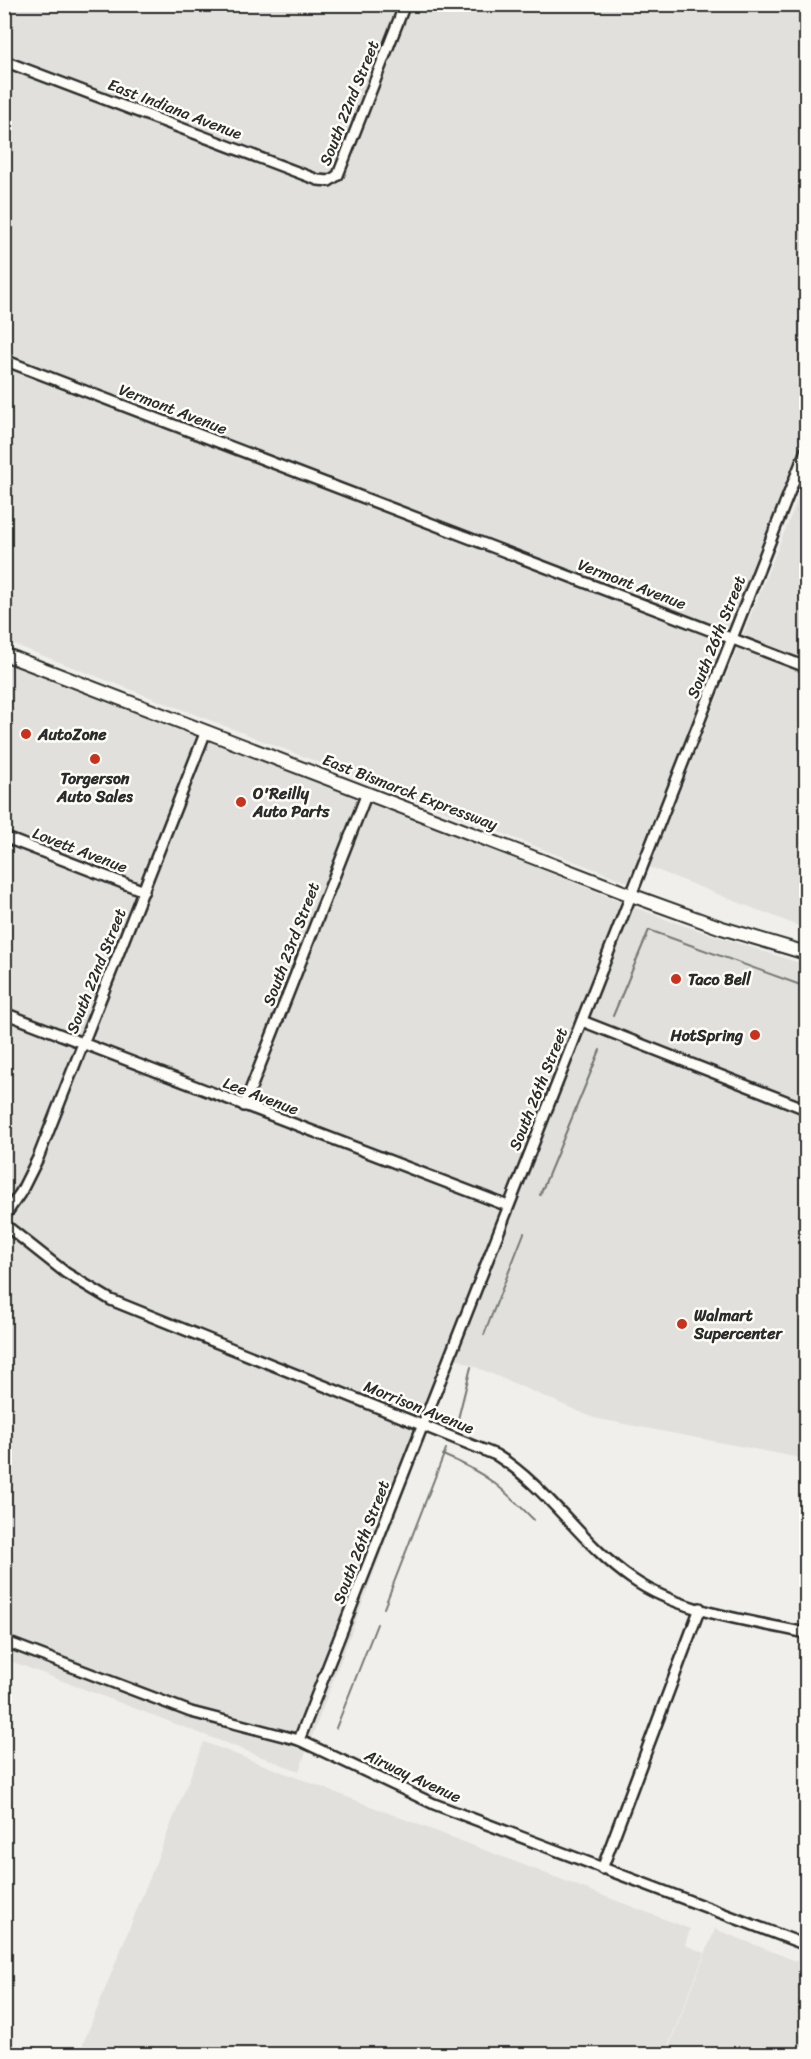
<svg xmlns="http://www.w3.org/2000/svg" width="811" height="2059" viewBox="0 0 811 2059" font-family="Sriracha,sans-serif">
<style>
.built{fill:#e1e0dc}
.lines{fill:none;stroke-linecap:round;stroke-linejoin:round}
.stream{stroke:#777775;stroke-width:2}
.minor-casing{stroke:#2b2b2b;stroke-width:14}
.major-casing{stroke:#2b2b2b;stroke-width:16}
.minor{stroke:#fdfcf7;stroke-width:9}
.major{stroke:#fdfcf7;stroke-width:12}
.poi-dot{fill:#c8321e;stroke:#fdfcf7;stroke-width:2}
.labels{text-anchor:middle;dominant-baseline:central;stroke-width:5;stroke-linejoin:round;paint-order:stroke}
.street-label{font-size:16px;fill:#2b2b2b;stroke:#fdfcf7}
.poi-label{font-size:16px;font-weight:bold;fill:#2b2b2b;stroke:#fdfcf7;text-anchor:start}
</style>
<rect width="100%" height="100%" fill="#f0efeb"/>
<filter id="ink" filterUnits="userSpaceOnUse"><feTurbulence type="fractalNoise" baseFrequency=".0167" numOctaves="2"/><feDisplacementMap in="SourceGraphic" scale="12" xChannelSelector="R" yChannelSelector="G"/><feConvolveMatrix kernelMatrix="1 2 1 2 8 2 1 2 1" color-interpolation-filters="sRGB"/></filter>
<g filter="url(#ink)">
<g class="built">
<path d="M12,4L806,5V436L633,884L5,641L4,24Z"/>
<path d="M806,478V929L649,867Z"/>
<path d="M4,659L284,767L670,921L806,965V1459L594,1418L455,1358L299,1771L5,1659Z"/>
<path d="M204,1742L690,1929L685,1945L705,1953L665,2054H79Z"/>
<path d="M715,1929L806,1965V2054H666Z"/>
</g>
<g class="lines">
<g class="stream">
<path d="M798,511L806,514"/>
<path d="M613,1016L649,930L806,987"/>
<path d="M540,1195L600,1050"/>
<path d="M484,1335L524,1233"/>
<path d="M458,1419L471,1367"/>
<path d="M443,1455C488,1474 501,1487 534,1520"/>
<path d="M384,1608L446,1449"/>
<path d="M336,1728L377,1624"/>
</g>
<g class="minor-casing">
<g id="minor">
<path d="M4,61L318,180L329,181L338,175L405,4"/>
<path d="M4,360L806,667"/>
<path d="M4,837L144,891"/>
<path d="M4,1013L508,1206"/>
<path d="M582,1021L806,1109"/>
<path d="M244,1106L367,793"/>
<path d="M4,1217L21,1192L38,1158L206,731"/>
<path d="M4,1224L66,1273L111,1300L496,1455C548,1487 581,1544 632,1579C681,1613 749,1620 806,1633"/>
<path d="M4,1641L191,1712L299,1740L434,1804L806,1945"/>
<path d="M299,1740L806,450"/>
<path d="M602,1869L700,1608"/>
</g>
</g>
<g class="major-casing">
<path id="major" d="M4,654L631,895L722,928L806,953"/>
</g>
<use href="#minor" class="minor"/>
<use href="#major" class="major"/>
</g>
</g>
<g class="poi-dot">
<circle cx="26" cy="734" r="6"/>
<circle cx="95" cy="759" r="6"/>
<circle cx="241" cy="802" r="6"/>
<circle cx="676" cy="979" r="6"/>
<circle cx="755" cy="1035" r="6"/>
<circle cx="682" cy="1324" r="6"/>
</g>
<g class="labels">
<g class="street-label">
<text transform="translate(349 103) rotate(-68)">South 22nd Street</text>
<text transform="translate(175 109) rotate(21)">East Indiana Avenue</text>
<text transform="translate(173 409) rotate(21)">Vermont Avenue</text>
<text transform="translate(632 584) rotate(21)">Vermont Avenue</text>
<text transform="translate(716 637) rotate(-68)">South 26th Street</text>
<text transform="translate(410 792) rotate(21)">East Bismarck Expressway</text>
<text transform="translate(80 850) rotate(21)">Lovett Avenue</text>
<text transform="translate(291 944) rotate(-69)">South 23rd Street</text>
<text transform="translate(96 971) rotate(-68)">South 22nd Street</text>
<text transform="translate(538 1089) rotate(-68)">South 26th Street</text>
<text transform="translate(261 1096) rotate(21)">Lee Avenue</text>
<text transform="translate(419 1407) rotate(22)">Morrison Avenue</text>
<text transform="translate(361 1542) rotate(-69)">South 26th Street</text>
<text transform="translate(413 1776) rotate(25)">Airway Avenue</text>
</g>
<g class="poi-label">
<text x="38" y="734">AutoZone</text>
<text x="95" y="778" text-anchor="middle">Torgerson<tspan x="95" dy="18">Auto Sales</tspan></text>
<text x="253" y="793">O'Reilly<tspan x="253" dy="18">Auto Parts</tspan></text>
<text x="688" y="979">Taco Bell</text>
<text x="743" y="1035" text-anchor="end">HotSpring</text>
<text x="694" y="1315">Walmart<tspan x="694" dy="18">Supercenter</tspan></text>
</g>
</g>
<rect width="811" height="2059" fill="none" stroke="#fdfcf7" stroke-width="24"/>
<rect x="12" y="12" width="787" height="2035" fill="none" stroke="#2b2b2b" stroke-width="2" filter="url(#ink)"/>
</svg>
